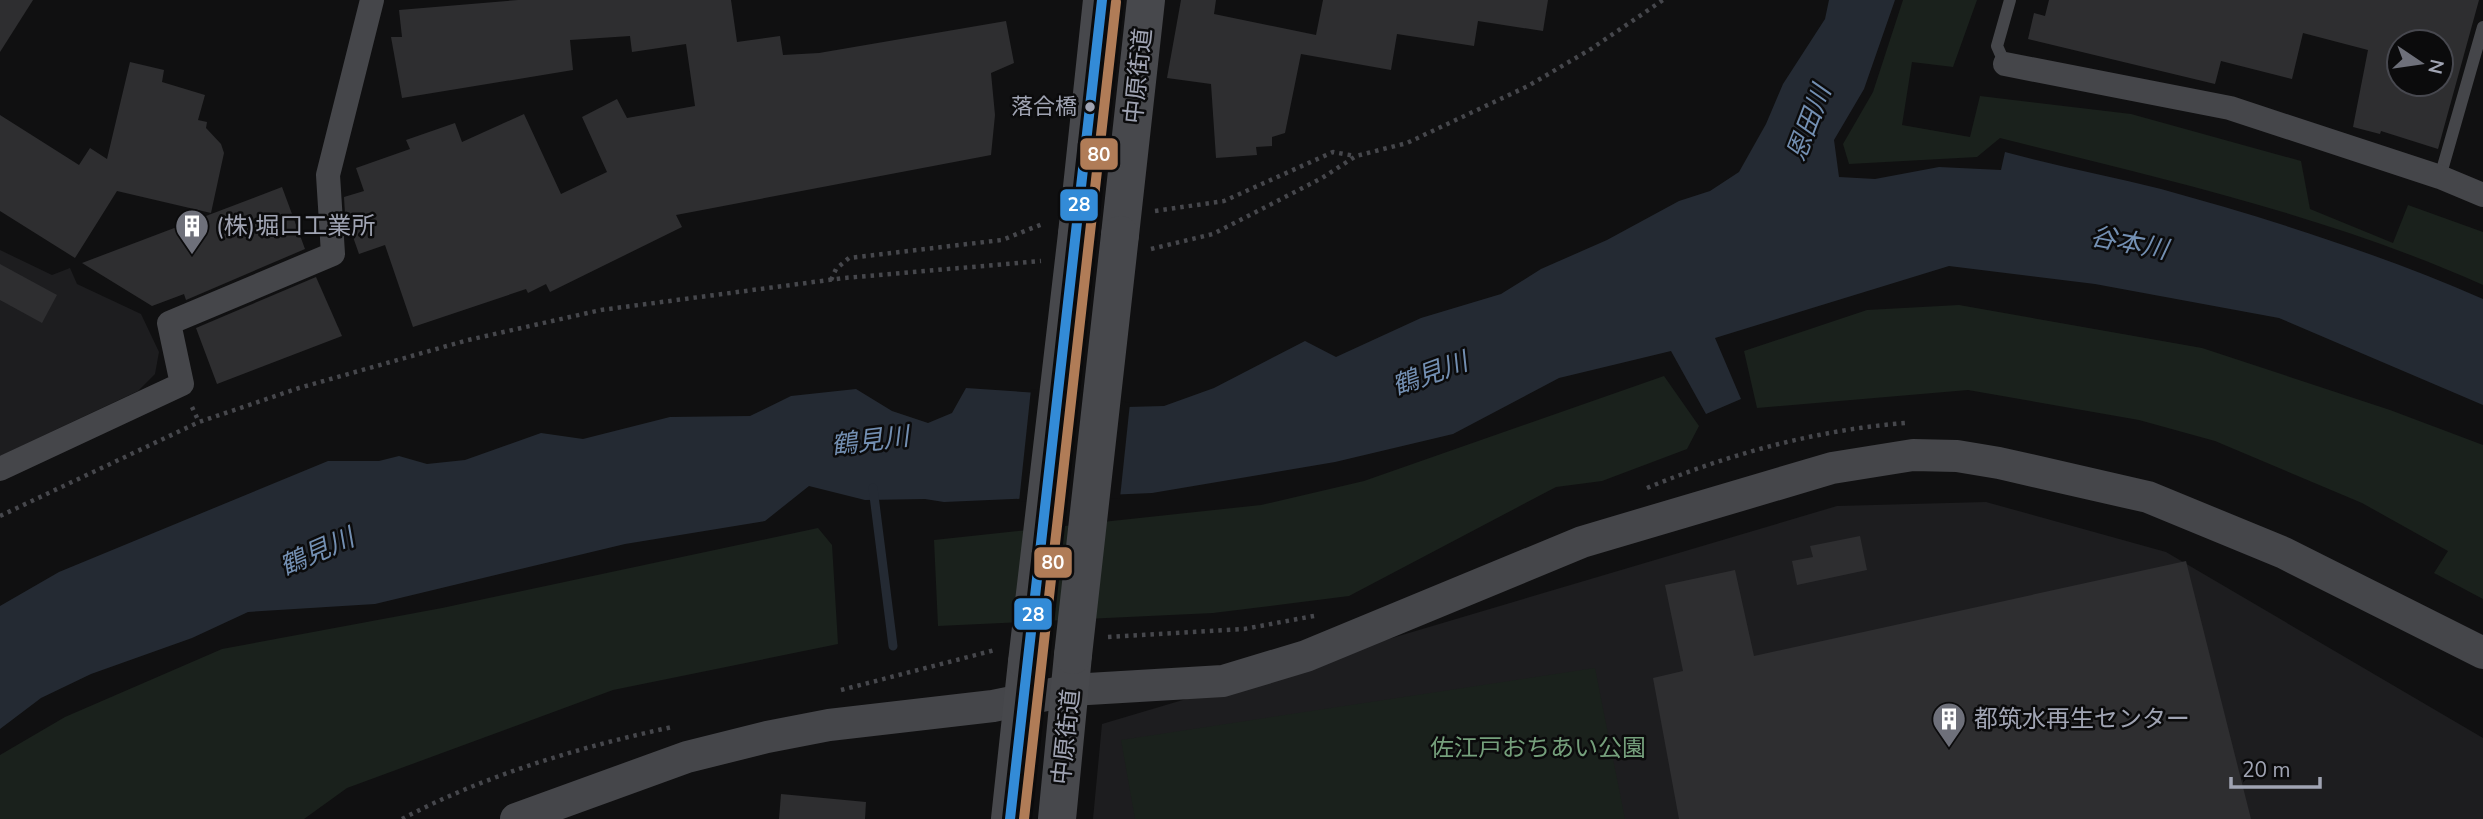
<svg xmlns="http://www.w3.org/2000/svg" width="2483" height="819" viewBox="0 0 2483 819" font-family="'Nunito Sans','Noto Sans JP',sans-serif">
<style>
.built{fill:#1d1d1f}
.green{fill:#1a211c}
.water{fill:#242a33}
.pier{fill:#101011}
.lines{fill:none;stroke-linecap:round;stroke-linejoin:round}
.stream{stroke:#242a33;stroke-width:9}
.building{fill:#2e2e30;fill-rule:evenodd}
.path{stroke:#46474c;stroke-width:4.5;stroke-dasharray:3.5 5;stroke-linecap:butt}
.service{stroke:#45464a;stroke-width:12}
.minor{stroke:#45464a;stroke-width:24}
.tertiary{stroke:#45464a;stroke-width:32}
.primary{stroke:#47484c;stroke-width:38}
.primary-bridge{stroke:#47484c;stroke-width:38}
.bus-1-casing{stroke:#0b0b0c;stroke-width:16}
.bus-2-casing{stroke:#0b0b0c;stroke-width:16}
.bus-1{stroke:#338bd7;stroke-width:10}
.bus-2{stroke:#b07c57;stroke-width:10}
.bus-dot{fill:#a0a4b3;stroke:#0b0b0c;stroke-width:2.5}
.labels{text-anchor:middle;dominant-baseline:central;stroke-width:5;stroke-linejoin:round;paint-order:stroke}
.bus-label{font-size:22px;fill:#a0a4b3;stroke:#0b0b0c;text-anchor:end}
.street-label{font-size:24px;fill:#a0a4b3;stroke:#0b0b0c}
.poi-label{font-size:24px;fill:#a0a4b3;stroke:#0b0b0c;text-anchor:start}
.park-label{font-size:24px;fill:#75a07c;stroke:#0b0b0c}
.water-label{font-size:26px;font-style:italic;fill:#738fb2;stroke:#0b0b0c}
.line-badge{stroke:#0b0b0c;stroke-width:2.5}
.badge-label{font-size:19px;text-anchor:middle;font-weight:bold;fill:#fff}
</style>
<rect width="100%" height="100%" fill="#101011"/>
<g class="built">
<path d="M0,250L52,275L70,268L77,284L141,314L159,352L155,374L138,391L0,456Z"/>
<path d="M1986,502L2166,552L2483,738V819H1093L1102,724L1837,506Z"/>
</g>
<g class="green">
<path d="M1903,0H1977L1953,67L1912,62L1902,125L1970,137L1980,96L2131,114L2301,161L2310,209L2393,243L2408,205L2483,232V285C2329,216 2163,179 2000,138L1977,157L1849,164L1843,144L1873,92Z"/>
<path d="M1959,305L2202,348L2390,410L2483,445V599L2434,573L2448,551L2362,503L2215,441L2139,420L1968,390L1757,408L1744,351L1867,310Z"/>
<path d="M1664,376L1699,426L1687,449L1602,481L1556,487L1349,596L1213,613L938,626L934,540L1261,505L1364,481Z"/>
<path d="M818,528L832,545L838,644L613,690L347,788L304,819H0V755L65,717L222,649L442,608Z"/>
<path d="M1595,668L1625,819H1135L1121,740Z"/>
</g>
<path class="water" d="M1829,0H1895L1864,89L1834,140L1839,177L1875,179L1939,167L2001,170L2005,152C2057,166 2109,176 2161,189C2270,219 2380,254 2483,299V405L2279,318L2095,284L1949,266L1715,338L1741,399L1706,414L1671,351L1559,378L1453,434L1335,462L1152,493L944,502L925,499L865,500L809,486L765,521L625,544L375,604L248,612L192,638L91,674L41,698L0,729V606L59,572L328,461H379L399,456L427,464L465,460L541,433L583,439L670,417L750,416L791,396L856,389L892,411L928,423L952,413L966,388L1083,396L1127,407L1164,406L1214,388L1305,341L1336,357L1421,318L1501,294L1541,269L1607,240L1679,201L1710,191L1739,172L1766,124L1783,84L1825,19Z"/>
<path class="pier" d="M1031,389L1084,392L1130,403L1120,498L1019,502Z"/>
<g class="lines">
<path class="stream" d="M873,488L893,646"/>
</g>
<g class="building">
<path d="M0,0H33L0,52Z"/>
<path d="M518,0H731L737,42L780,36L783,55L819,53L1006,21L1014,63L991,73L995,115L991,155L676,215L682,227L550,292L546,284L528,293L526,289L413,327L385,245L359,254L345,214L344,197L364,191L356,168L410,149L406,140L455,123L462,142L524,114L561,194L607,172L582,117L617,99L627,118L695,106L686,44L632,52L630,36L570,40L573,70L402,98L391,37H402L399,10Z"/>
<path d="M1181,0H1216L1214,14L1316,35L1323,0H1548L1543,31L1478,21L1474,46L1397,34L1391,70L1301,54L1285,133L1272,137V146L1256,147L1257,155L1216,158L1211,84L1167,78Z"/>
<path d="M2049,0H2479L2438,149L2381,131L2380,134L2353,127L2368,50L2303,33L2292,79L2221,61L2215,84L2028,39L2034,13L2045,16ZM2399,42H2441V84H2399Z"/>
<path d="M130,62L164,70L162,82L205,95L198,120L207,122L206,128L221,144L224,153L211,213L117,191L75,258L0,211V115L79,165L90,148L107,159Z"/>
<path d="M282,187L305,249L186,300L184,294L152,306L82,263Z"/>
<path d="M0,264L57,295L42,323L0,300Z"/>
<path d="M316,277L342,336L217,384L196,328Z"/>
<path d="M1860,536L1867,570L1797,585L1792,561L1813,557L1810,546Z"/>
<path d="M2186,561L2251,819H1679L1653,678L1683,671L1665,585L1735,570L1754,656Z"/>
<path d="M781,794L866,802L865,819H779Z"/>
</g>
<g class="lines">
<g class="path">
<path d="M1155,211L1224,201L1333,152L1355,156"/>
<path d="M1151,249L1213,234L1322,178L1356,156L1407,143L1528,86L1591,49L1663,0"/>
<path d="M831,280L836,269L849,258L1002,240L1045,223"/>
<path d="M192,407L199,422"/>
<path d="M1647,488C1729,454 1816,430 1905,423"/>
<path d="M0,516L199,422L299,388L468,340L601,310L844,278L1041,261"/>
<path d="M1108,637L1244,629L1319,615"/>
<path d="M841,690L995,650"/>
<path d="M402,819C485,775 580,747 672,727"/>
</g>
<g class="service">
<path d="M2005,64L1997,46L2010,0"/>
<path d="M2440,177L2483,27"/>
</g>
<g class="minor">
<path d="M2005,64L2230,108L2440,177L2483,195"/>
<path d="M0,469L182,384L169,323L333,254L328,175L372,0"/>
</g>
<path class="tertiary" d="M516,819L687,757L767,737L829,725L993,706L1071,690L1223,681L1306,656L1582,542L1832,468L1913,455L1957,456L1999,463L2148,497L2284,553L2483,653"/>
<g class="primary">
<path d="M1077,234L1102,0"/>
<path d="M1120,235L1146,0"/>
<path d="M1010,819L1027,662"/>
<path d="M1057,819L1073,655"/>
</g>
<g class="primary-bridge">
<path d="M1073,655L1120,235"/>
<path d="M1027,662L1077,234"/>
</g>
<g class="bus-1-casing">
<path id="bus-1" d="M1010,819L1102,0"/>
</g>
<g class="bus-2-casing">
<path id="bus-2" d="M1024,819L1116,2"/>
</g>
<use href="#bus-1" class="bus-1"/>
<use href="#bus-2" class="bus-2"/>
</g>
<defs>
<g id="building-pin" transform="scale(1.75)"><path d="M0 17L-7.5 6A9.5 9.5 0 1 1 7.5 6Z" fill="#6e707a" stroke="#0b0b0c"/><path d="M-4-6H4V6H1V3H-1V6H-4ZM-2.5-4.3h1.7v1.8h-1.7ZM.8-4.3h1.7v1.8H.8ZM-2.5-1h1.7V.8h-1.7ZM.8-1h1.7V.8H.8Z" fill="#fff"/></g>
</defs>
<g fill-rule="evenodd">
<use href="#building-pin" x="192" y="226"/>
<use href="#building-pin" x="1949" y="719"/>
</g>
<circle class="bus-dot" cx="1090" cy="107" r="6"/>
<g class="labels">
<g class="bus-label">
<text x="1077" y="107">落合橋</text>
</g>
<g class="street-label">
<text transform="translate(1138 76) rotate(-84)">中原街道</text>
<text transform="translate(1066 737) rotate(-84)">中原街道</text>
</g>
<g class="poi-label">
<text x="216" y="226">(株)堀口工業所</text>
<text x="1974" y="719">都筑水再生センター</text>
</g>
<g class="park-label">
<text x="1538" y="748">佐江戸おちあい公園</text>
</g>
<g class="water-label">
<text transform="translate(1809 123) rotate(-69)">恩田川</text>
<text transform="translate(2129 243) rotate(11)">谷本川</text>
<text transform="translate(1430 374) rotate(-20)">鶴見川</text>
<text transform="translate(870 441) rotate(-7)">鶴見川</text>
<text transform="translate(317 552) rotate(-24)">鶴見川</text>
</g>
</g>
<g class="line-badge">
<rect x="1079" y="137" width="40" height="34" rx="7" fill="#b07c57"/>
<rect x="1059" y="188" width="40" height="34" rx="7" fill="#338bd7"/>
<rect x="1033" y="546" width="40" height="33" rx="7" fill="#b07c57"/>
<rect x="1013" y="597" width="40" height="34" rx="7" fill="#338bd7"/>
</g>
<g class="badge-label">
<text x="1099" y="161">80</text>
<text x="1079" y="211">28</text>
<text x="1053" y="569">80</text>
<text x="1033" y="621">28</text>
</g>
<g transform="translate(2420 63) rotate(103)"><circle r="33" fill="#0b0b0c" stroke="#47484f" stroke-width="2"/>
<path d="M0-5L12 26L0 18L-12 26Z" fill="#6e707a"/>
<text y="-10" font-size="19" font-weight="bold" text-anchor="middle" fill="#a0a4b3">N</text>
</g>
<path d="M2231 777v10h89v-10" fill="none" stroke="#a0a4b3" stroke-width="3.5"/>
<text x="2242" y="777" font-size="21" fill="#a0a4b3" stroke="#0b0b0c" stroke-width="5" paint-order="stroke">20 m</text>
</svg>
